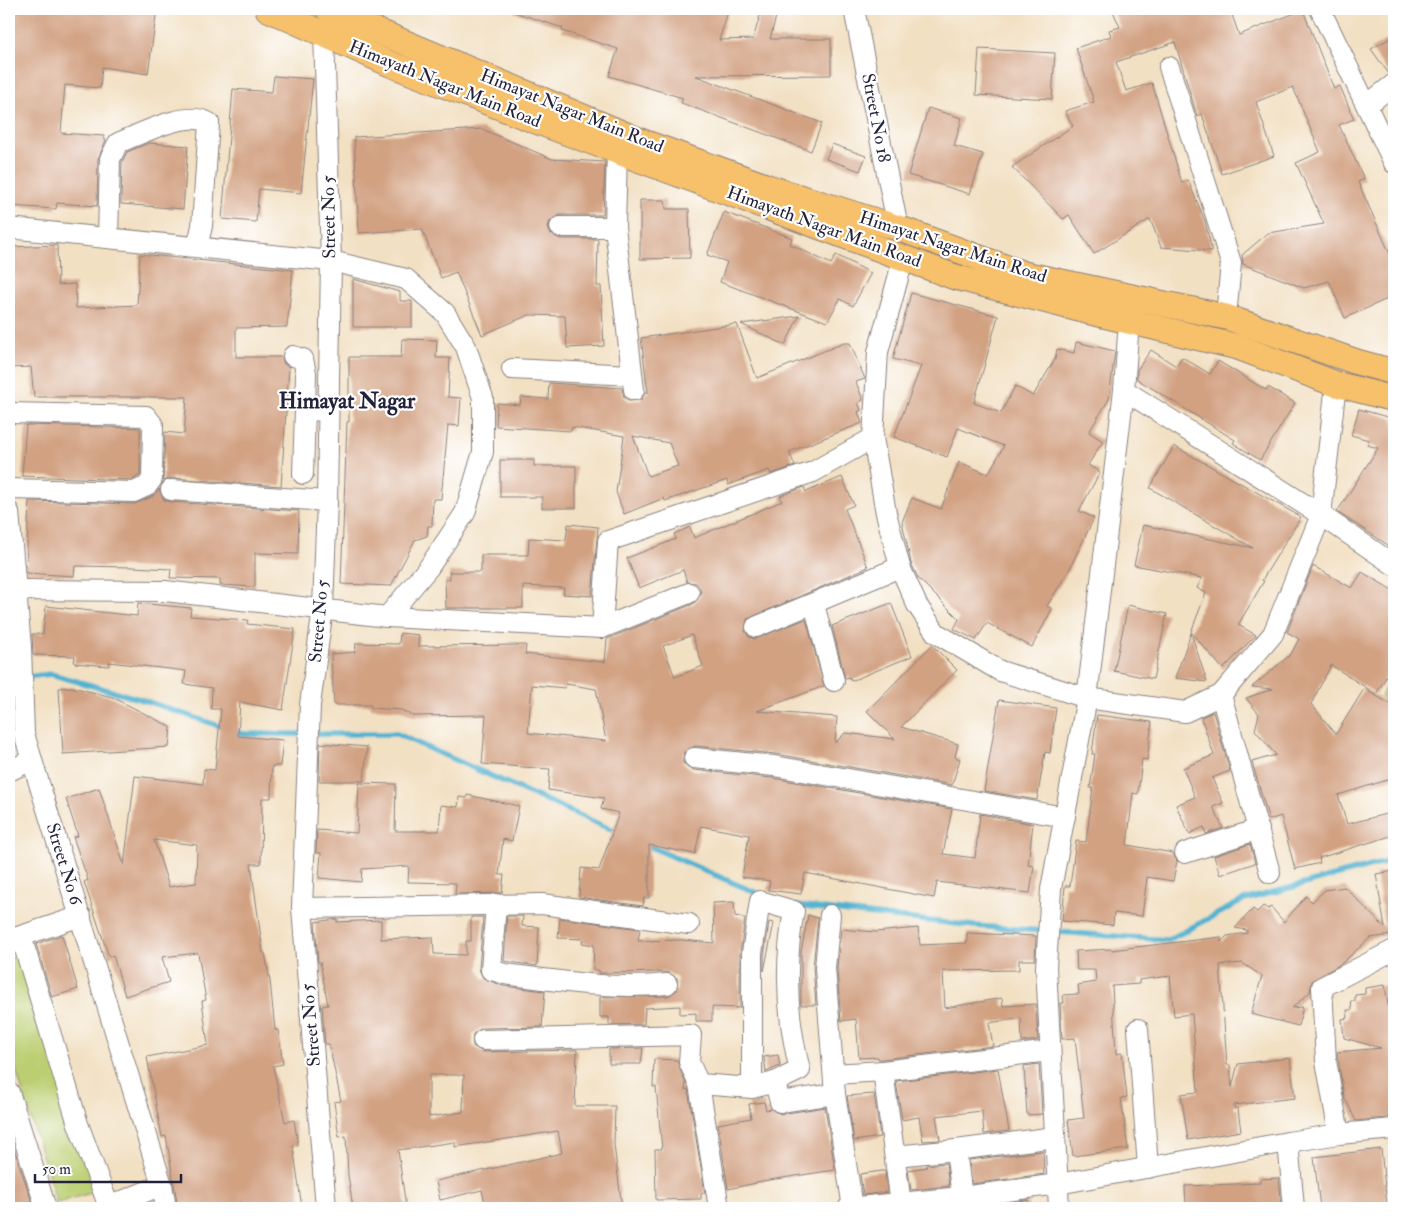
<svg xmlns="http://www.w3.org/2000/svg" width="1403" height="1217" viewBox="0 0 1403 1217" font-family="'IM FELL Double Pica',serif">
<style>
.green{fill:#bbcf72;stroke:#6e7856}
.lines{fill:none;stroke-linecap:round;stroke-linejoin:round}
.stream{stroke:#51b2d0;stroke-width:5.5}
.building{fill:#d2a182;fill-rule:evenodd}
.minor-casing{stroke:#8a817f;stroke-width:22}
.major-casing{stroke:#8a817f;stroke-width:27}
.minor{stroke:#fff;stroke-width:20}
.major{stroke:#f7c06b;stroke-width:25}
.labels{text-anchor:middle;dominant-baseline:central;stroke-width:4.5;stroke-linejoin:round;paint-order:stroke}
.street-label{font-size:18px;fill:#22223b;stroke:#fff}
.district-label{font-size:22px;font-weight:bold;fill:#22223b;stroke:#fff}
</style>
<rect width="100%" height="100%" fill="#fff"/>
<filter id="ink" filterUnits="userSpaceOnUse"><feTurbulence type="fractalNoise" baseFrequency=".02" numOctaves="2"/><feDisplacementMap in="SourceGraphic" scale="10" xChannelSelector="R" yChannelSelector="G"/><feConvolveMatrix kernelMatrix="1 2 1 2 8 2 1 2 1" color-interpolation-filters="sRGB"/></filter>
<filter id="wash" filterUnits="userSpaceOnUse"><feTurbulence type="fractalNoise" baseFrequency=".0096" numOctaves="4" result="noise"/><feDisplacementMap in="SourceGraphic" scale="20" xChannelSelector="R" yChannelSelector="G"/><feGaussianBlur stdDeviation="1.12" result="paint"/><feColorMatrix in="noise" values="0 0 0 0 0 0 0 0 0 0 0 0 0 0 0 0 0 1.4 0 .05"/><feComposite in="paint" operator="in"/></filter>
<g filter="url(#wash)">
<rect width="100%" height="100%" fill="#f2e0c3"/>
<g class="green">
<path d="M1393,669L1394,670V707L1381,697Z"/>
<path d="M19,956L101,1190L57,1203L9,1048V959Z"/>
</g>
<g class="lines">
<g class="stream">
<path d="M9,679L51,674L143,700L243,734H397L619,833"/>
<path d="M644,844L761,895"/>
<path d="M796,906L975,926L1168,940L1244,900L1394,860"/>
</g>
</g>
<g id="blocks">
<g class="building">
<path d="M9,9H157L148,74L102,67L100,88L65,85L61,133L104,136V139L106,140L98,159L97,206L57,203L56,209L9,206L14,128L9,127Z"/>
<path d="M514,9H654L666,13L668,9H729L719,40L753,39L762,9L777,13L770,39H831V75L696,76L822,123L811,151L681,103L683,98L609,76L618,49L562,31L563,28L514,12Z"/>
<path d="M1112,9H1230L1239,35L1303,10L1334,89L1340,86L1354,119L1339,125L1364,179L1358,182L1394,263V296L1345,318L1329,281L1304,288L1243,264L1242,255L1268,233L1324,224L1296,163L1320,152L1293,87L1256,102L1274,156L1222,174L1202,114L1197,116L1175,42L1116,62L1126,91L1152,83L1182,183L1188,180L1205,221L1212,251L1161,247L1150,219L1094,254L1069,215L1063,219L1012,167L1073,126L1065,111L1094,102L1076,48L1111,36L1109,30L1120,27Z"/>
<path d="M1394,36V72L1389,74L1371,49Z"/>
<path d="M979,49L1055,53L1052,99L976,95Z"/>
<path d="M274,76L313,79L301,193L259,189L256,222L222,219L233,89L272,92Z"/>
<path d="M928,108L962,118L954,146L983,154L970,194L908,175Z"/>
<path d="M482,129L552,159L605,162L603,215H560L550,221L548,227L550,233L560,239H598L597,286H601L604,346L567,348L565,316L529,315L482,335L456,272L441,278L422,229L359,233L354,137Z"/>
<path d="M149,143L188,146L183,209L121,204L122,162L127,152Z"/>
<path d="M832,144L866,156L860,171L826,159Z"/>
<path d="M640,200H665L666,209H689L690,258L640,259Z"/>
<path d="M724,212L792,238L790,244L831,264L836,255L871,273L853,306L840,299L827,322L720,282L727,262L707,255Z"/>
<path d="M57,245L58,285L75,284L76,308L137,305L140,254L293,270L287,327L236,328V357H281L284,364L289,367L281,486L172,478L163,481L165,432L184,434L187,397H34L31,367L9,368V247Z"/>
<path d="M353,279L400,292V301H412V327H353Z"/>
<path d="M911,293L998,316L974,403L1001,413L1015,386L1033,396L1055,359L1057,349L1074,353L1076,342L1115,351L1109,399L1089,432L1103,441L1088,465L1100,472L1079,511L1094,518L1068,572L1047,606L1052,609L1032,647L987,623L976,640L954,629L959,619L918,578L911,563L902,522L912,498L941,509L959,462L988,474L1004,446L958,428L947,457L894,437L921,366L893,359Z"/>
<path d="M799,316L785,345L741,324Z"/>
<path d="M737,324L757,378L844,343H850L865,379L856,382L863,400L858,403L861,410L858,412L862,423L789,452L795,466L771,474L769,470L728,485L727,480L665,501L664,498L624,514L616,492L624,436L572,427L571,431L496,426L497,403L520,405L521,397L548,399L549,383L622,388L624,397L629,401L641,400L645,392L648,393L641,338ZM633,436L669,443L678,466L648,476Z"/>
<path d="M402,339L437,340L436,358H450L448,397L461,398L459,426L448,425L441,499H433L432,526H428L427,536L415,540L391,586L341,584L347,422H349V357H401Z"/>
<path d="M1151,350L1176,366L1182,357L1210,374L1218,361L1266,390L1268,387L1295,403L1260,460L1233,443L1235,440L1137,379V370Z"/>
<path d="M1359,409L1394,419V549L1337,512L1378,448L1367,445L1369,440L1351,435Z"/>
<path d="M26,425L140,428V475L132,480L22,476Z"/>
<path d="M1174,446L1301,517L1262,580L1264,581L1238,625L1256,635L1223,669L1191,632L1206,593L1197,588L1202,578L1134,565L1143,525L1253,548L1150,488Z"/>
<path d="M500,460H534V466H576V508H542V497H500Z"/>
<path d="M842,477L854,505L845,509L868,567L747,619L745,631L749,637L755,639L806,619L824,686L757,711L837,717L835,743L845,733L895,739L867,711L932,645L957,670L901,727L958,744L955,757L960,759L952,785L776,754L695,746L684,752L683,763L693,770L772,778L952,809L943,854L975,858L980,814L1033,824L1028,865L1034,866L1030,893L937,882L934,898L805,873L801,894L768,890L770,881L742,877L749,835L701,826L695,854L649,845V898H644L643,906L579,897L581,868L599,870L619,813L601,809L604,798L548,790L550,769L482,764L486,715L413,716L401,710L371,708V705H334L331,654L355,652L356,643L399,644L400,633L419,635L418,646L526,645L525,654L605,662L607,639L693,604L701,595L700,588L696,583L687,582L683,570L639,588L627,558L676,539L674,534L690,527L694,538L782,501L780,496L804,487L806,492ZM692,635L703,666L675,677L663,646ZM566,684L596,689L606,741L528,733L532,685L565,688Z"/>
<path d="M159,489L164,500L170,502L299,511L298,554L255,553V587L220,585V579L170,578L171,569L133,567L75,566L74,576L26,573L29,501L134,504L152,497Z"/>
<path d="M568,524L598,527L592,596L563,594L564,588L523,586V608H446L445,580L450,579L449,572H481V555H528L529,538L566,540Z"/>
<path d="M1313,566L1352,588L1362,572L1394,591V664L1376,694L1331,665L1311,704L1336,734L1364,689L1394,706V778L1338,795L1347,824L1394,812V835L1319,858L1320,863L1295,869L1281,816L1269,820L1252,762L1276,755L1255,730L1259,714L1246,698L1273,689L1252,687L1291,654L1299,639L1287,632Z"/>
<path d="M138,603L191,608L190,616L248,620L247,624L295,629L283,710L240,702L238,736L283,740L280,766H272L271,798H262L261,864H251L263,953H265L270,981L275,1030H278L283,1064L273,1066L285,1122L294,1120L298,1145L293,1146L302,1208H243L242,1202L223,1208H178L166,1136L162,1137L147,1057L208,1045L202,1001L206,1000L198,953L162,957L169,982L125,996L113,955L109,957L84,882L88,880L73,837L78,836L66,799L99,788L124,865L135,776L203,784L204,769L215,770L221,709H211L212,688L184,684L186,671L109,662V666L74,663L75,656L33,655L32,634H43L46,606L137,616ZM154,840L197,845L196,883L169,887Z"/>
<path d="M891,603L912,656L851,681L849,677L845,678L832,626Z"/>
<path d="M1128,605L1167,614L1153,679L1114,671Z"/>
<path d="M1191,633L1207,682L1175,678Z"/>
<path d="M72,687L112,697L171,727L169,747L63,754L59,688Z"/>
<path d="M999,700L1056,708L1050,753L1045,752L1037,800L984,791Z"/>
<path d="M1213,712L1230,771L1212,778L1223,803L1213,807L1223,828L1206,834L1204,827L1189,834L1176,805L1195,797L1183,768L1214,755L1201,717Z"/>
<path d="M1097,715L1152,722L1147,760L1142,759L1138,794L1133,793L1127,845L1173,853L1177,861L1173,881L1147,877L1142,916L1114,913L1113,925L1062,921L1065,886H1070L1076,841L1086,842L1093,788H1090L1095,754H1092Z"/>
<path d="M320,743L367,747L364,781H319Z"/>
<path d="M359,783L396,784L395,831H439L441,805L458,807L459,797L467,798V795L519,806L512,841L503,839L499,875H504L502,893L455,894L456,883L408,882L409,866L362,869L361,882L319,878L321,853H316L317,830L357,833Z"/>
<path d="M1250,844L1255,863L1220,875L1214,856Z"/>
<path d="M1394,871V932L1389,933L1392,935L1370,938L1342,963L1312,981L1310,992L1292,1008L1303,1007L1298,1026L1251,1014L1262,976L1242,963L1220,965L1227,1065H1230L1232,1087L1238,1064L1290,1058L1295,1098L1234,1105V1108L1238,1109L1241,1131L1188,1140L1181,1094L1198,1092L1192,1014L1174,1016L1170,976L1139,980V984L1112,986L1116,1054L1122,1053L1127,1097L1121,1098L1128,1149L1073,1156L1068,1120L1084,1118L1075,1038L1062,1039L1060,1003H1064L1063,995L1079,994L1078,985L1096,982L1095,970H1077L1076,951L1111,949V950L1221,937V942L1227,936L1247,933V930L1235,928L1253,909L1257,912L1263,906L1268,909L1271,907L1284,922L1306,896L1312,902L1325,890L1345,887L1385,928L1376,874Z"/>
<path d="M734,902L735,916L745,918L740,953V1008L712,1007V1021H696V1013L680,1014V1006L645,1008L644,1024L609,1025V1017H600V997L668,996L677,990V978L667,972L599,973V970H593L594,945L582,943L583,939L558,938L560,918L640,929L638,941L682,940L714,943L713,903Z"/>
<path d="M808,915L818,918L813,967L816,1005H801V952Z"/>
<path d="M507,916H523L522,926L539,927L537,966L504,961Z"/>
<path d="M471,917H483L479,969L483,978L503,986L545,991L542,1027L482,1028L473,1034V1046L483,1052L577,1050L575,1106H615L614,1145L622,1208H486L482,1190L440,1200L436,1181L562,1153L558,1131L455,1147V1142L398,1150L406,1208H353L348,1175L346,1136L339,1137L334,1102L341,1101L329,1044H325L322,1006L328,1005L320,962H318L315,922L337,919V922L381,920V939L433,937L434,954L466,955V941H471ZM429,1075H464L463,1112L429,1117Z"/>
<path d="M769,922L774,923L764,971V954Z"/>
<path d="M918,928L920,945L967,943V933L1036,936L1035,960H1019V970L943,971L945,1008L1002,998L1003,1006L1036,1004L1038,1040L1022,1042L1021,1018L989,1023L993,1046L882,1059H878V1057L859,1058L856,1019L841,1021L837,968L841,929L875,932Z"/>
<path d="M62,935L78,989L52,997L36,944Z"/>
<path d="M1385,985L1394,1046V1117L1356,1121L1344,1096L1337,1052L1381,1048L1344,1038L1342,1019L1348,1018L1347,1010H1352L1351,1001H1355V995L1365,994V988Z"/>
<path d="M643,1048L641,1064H609V1049Z"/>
<path d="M778,1055L780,1066L766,1072L764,1057Z"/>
<path d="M654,1059L677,1060L686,1084L685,1090L688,1089L705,1193L701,1194V1199L656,1200L655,1149H662L656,1087H653Z"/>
<path d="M1039,1064L1042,1114L1027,1115L1024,1066Z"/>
<path d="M998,1069L1009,1131L984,1134L982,1111L936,1116L940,1140L923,1141L919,1117L902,1120L896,1081Z"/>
<path d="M874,1094L880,1137L854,1141L847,1096Z"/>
<path d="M764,1102L766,1110L771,1109L781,1114L825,1107L835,1170L756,1182V1183L728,1189L718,1124L751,1118L749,1104Z"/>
<path d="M9,1143H12L34,1208H9Z"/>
<path d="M1381,1149L1387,1206L1384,1208H1320L1314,1157Z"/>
<path d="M1043,1151L1044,1174L972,1184L969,1160Z"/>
<path d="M946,1163L949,1186L911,1190L908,1170L927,1167L926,1165Z"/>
<path d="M882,1171H885L887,1192L863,1195L860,1174Z"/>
<path d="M1279,1178L1282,1208H1186L1185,1186L1260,1183V1179Z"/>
<path d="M1028,1200L1029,1208H979V1207Z"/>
</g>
</g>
</g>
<g filter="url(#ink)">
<use href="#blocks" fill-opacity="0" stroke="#8a817f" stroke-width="1"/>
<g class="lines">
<g class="minor-casing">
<g id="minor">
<path d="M854,9L898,228"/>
<path d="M1320,9L1394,163"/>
<path d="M324,33L331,261L327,501L323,608L310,705L302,908L326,1208"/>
<path d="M1169,67L1231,263L1226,317"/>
<path d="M1367,105L1394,84"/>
<path d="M617,151L615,227L634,390"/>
<path d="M560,227H615"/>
<path d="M9,228L331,261L406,279L445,313L466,347L483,398V452L465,513L429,567L387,617"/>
<path d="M108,238L110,159L118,143C141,134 187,109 209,123L202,226L197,247"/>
<path d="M904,256L878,352L873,438L886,513L900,567L917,605L936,633L1000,671L1087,698L1185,712L1221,695L1273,634L1321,515L1336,384"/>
<path d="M293,356L303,359L306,373L305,410"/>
<path d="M512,369L632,375"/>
<path d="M1124,390L1321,515L1394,565"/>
<path d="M9,413L146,416L153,425L152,479L147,486L134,492L9,489"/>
<path d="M303,474L305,410L328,411"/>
<path d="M171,490L327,501"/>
<path d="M9,512L21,647L24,734L162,1185L166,1208"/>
<path d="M9,590L165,591L387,617L602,628L608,541L813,472L873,438"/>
<path d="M814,604L834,681"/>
<path d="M756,627L900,567"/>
<path d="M602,628L689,593"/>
<path d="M1221,695L1270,873"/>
<path d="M694,758L774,766L1065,817"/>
<path d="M9,771L32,760"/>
<path d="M1185,853L1259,829"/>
<path d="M496,904L491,970L505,974C559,981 613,990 667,984"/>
<path d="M302,908L542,904L689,924"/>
<path d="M830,915L825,968L835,1094L853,1208"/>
<path d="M21,936L78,1124L109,1207"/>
<path d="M9,940L81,916"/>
<path d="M1138,1029L1148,1168"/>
<path d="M483,1040L691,1035L689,1062L699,1084L719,1208"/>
<path d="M883,1071L1050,1051"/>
<path d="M834,1074L883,1071L901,1204"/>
<path d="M699,1084L752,1088L775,1082L780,1102L835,1094"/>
<path d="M752,1088V953L760,901L794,911C784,964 787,1019 800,1070L775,1082"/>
<path d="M9,1092L46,1208"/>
<path d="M1339,1134L1326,1061L1322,987L1394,950"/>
<path d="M1288,1142L1294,1208"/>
<path d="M956,1150L1055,1137"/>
<path d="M895,1156L956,1150L962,1197"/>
<path d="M105,1208L162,1185"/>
<path d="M848,1208L962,1197L1058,1184L1288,1142L1339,1134L1394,1129"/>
<path d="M1059,1208L1046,967L1051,889L1087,698L1124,390L1129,321"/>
</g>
</g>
<g class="major-casing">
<g id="major">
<path d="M268,9L390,64L541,123L955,277L1090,312L1238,347L1336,384L1394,399"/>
<path d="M328,9L353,21L643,142L768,187L898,228L1024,274L1226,317L1357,362L1394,372"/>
</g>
</g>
<use href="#minor" class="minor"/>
<use href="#major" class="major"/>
</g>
</g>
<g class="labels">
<g class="street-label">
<text transform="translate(445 84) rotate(22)">Himayath Nagar Main Road</text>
<text transform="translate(572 111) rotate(22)">Himayat Nagar Main Road</text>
<text transform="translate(876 118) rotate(79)">Street No 18</text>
<text transform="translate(329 217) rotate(-91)">Street No 5</text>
<text transform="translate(824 227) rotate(20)">Himayath Nagar Main Road</text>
<text transform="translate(953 247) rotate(18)">Himayat Nagar Main Road</text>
<text transform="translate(319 621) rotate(-85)">Street No 5</text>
<text transform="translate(64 864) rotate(73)">Street No 6</text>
<text transform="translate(311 1025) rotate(-95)">Street No 5</text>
</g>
<g class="district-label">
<text x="347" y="401">Himayat Nagar</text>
</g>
</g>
<rect width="1403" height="1217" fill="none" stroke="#fff" stroke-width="30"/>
<path d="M35 1174v8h146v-8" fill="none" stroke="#22223b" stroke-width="2.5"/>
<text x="42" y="1174" font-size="15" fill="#22223b" stroke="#ffffff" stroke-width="4" paint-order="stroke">50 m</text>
</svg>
